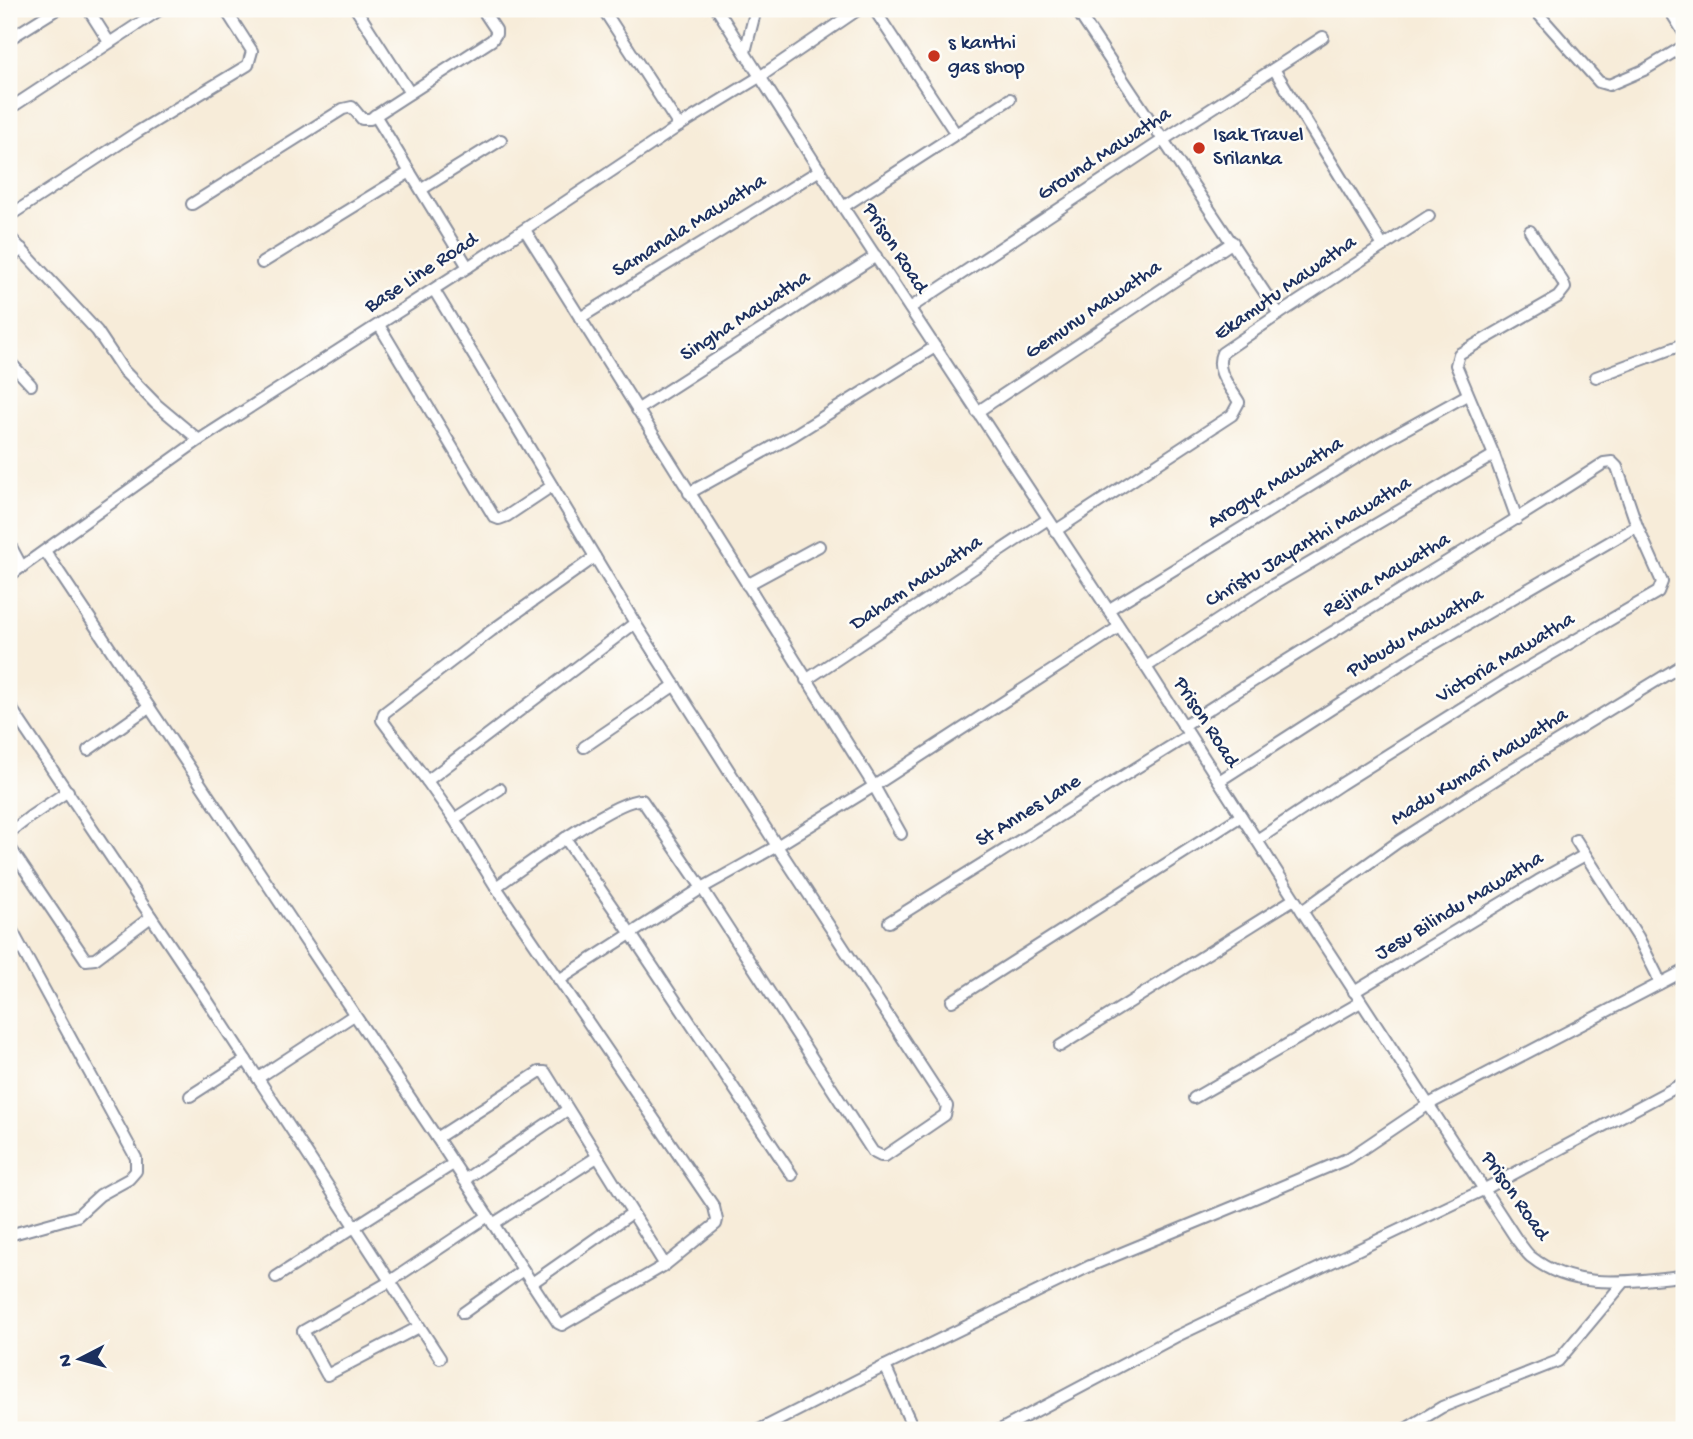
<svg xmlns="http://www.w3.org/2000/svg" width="1693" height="1439" viewBox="0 0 1693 1439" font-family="'Gochi Hand',sans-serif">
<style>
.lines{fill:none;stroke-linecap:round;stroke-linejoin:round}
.street-casing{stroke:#898e9c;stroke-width:14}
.street{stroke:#fff;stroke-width:10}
.poi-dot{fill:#c8321e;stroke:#fdfcf7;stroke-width:2.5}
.labels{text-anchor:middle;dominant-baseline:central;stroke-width:5;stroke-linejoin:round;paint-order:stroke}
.poi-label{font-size:21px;fill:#1b2f5e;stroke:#fdfcf7;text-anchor:start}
.street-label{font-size:21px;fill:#1b2f5e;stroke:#fdfcf7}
</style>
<rect width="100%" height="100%" fill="#fdfcf7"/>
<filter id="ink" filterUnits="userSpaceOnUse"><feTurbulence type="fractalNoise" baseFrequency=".0143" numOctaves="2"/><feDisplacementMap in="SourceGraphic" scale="14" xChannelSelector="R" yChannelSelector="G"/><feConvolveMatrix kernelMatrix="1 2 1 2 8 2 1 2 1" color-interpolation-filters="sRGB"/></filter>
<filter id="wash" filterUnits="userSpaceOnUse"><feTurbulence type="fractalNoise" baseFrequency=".00686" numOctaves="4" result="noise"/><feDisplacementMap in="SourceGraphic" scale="28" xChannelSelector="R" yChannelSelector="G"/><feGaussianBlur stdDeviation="1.57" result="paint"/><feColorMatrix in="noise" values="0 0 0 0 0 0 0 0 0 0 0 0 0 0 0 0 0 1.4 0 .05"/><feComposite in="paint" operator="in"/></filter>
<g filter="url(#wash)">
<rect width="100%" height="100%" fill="#f7ecd9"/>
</g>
<g filter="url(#ink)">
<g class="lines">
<g class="street-casing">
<g id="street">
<path d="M88,9L109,42"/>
<path d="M356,9L410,93"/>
<path d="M603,9L679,126"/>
<path d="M717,9L843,207L1146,667L1302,911L1517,1240C1522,1246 1526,1253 1531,1257C1576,1293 1633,1280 1684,1276"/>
<path d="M874,9L956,134"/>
<path d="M1076,9L1279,314"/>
<path d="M1534,9L1599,82L1609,85L1644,70L1684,46"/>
<path d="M1669,9L1684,33"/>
<path d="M9,39L57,9"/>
<path d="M745,52L756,9"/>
<path d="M1274,69L1383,246"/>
<path d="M9,109L161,9"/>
<path d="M375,115L468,267"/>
<path d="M422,189L501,140"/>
<path d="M192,204L343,109L352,107L362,119H370L492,40L496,34V30L482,9"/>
<path d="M843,207L1010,99"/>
<path d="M9,216L139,131L248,65L252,51L225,9"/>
<path d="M525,230L874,786L901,834"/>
<path d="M9,236L97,331L123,370L156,404L199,440"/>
<path d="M9,259L22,249"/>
<path d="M262,263L410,172"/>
<path d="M434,290L635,623L777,846L947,1106L945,1115L885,1156H881L873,1152L702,888L642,800C617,797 521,869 496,887"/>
<path d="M910,308L1163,140L1323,37"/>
<path d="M580,318L820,170"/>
<path d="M379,325L494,517L499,519L507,516L552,486"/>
<path d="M9,361L31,385"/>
<path d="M1596,377L1684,344"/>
<path d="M637,410L876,256"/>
<path d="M977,412L1233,242"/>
<path d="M689,493L794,435L935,347"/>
<path d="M1517,519L1494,455L1456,365L1459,354L1558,297L1565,288L1563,282L1530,231"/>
<path d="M1055,531L1232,415L1239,402C1230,387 1214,370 1222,353L1279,314L1429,216"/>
<path d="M9,543L22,567"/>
<path d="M45,551L437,1138L558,1323L562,1325L665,1265L716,1224L717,1220L714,1207L496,887L454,819L500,789"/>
<path d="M595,557L491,631L384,713L382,720L427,781L635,623"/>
<path d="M9,576L199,440L468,267L679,126L761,76L859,9"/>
<path d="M747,585L819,546"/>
<path d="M1108,610L1377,445L1467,395"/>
<path d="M1146,667L1264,590L1494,455"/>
<path d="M806,680L1048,519"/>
<path d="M9,705L205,997L440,1358"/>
<path d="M1183,726C1322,636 1465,553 1604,463L1612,462L1617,467L1637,526L1662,582L1658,592L1505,681L1341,784L1257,840"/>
<path d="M584,747L675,685"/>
<path d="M88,750L149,707"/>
<path d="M427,781L454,819"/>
<path d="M1219,781L1415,655L1637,526"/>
<path d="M9,833L31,816L68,791"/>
<path d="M565,838L631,934L792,1175"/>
<path d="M1576,840L1638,937L1657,975L1659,984"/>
<path d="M9,846L86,960L95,959L151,917"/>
<path d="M1302,911L1398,842L1504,774L1684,664"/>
<path d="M889,922L1189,735"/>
<path d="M9,925L136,1158V1171L129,1179L100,1195L77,1216L9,1235"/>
<path d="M559,980L702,888L777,846L874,786L1119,627"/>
<path d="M1354,992L1538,881L1585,855"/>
<path d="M952,1001L1241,816"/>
<path d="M1060,1046L1294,899"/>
<path d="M258,1078L354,1015"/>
<path d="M190,1096L246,1060"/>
<path d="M1194,1098L1361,1002"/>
<path d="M437,1138L539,1072H545L665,1265"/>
<path d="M464,1180L567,1110"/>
<path d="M493,1224L597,1157"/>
<path d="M276,1277L453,1164"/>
<path d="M532,1283L632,1213"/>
<path d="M463,1313L523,1270"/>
<path d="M419,1327L327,1375L303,1331L389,1282L488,1216"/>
<path d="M885,1366L914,1430"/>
<path d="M759,1430L885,1366L1090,1266L1243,1203L1349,1158L1429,1104L1684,971"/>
<path d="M1000,1430L1175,1337L1483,1190L1684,1083"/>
<path d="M1404,1430L1442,1407L1558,1361L1624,1282"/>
</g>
</g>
<use href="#street" class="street"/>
</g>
</g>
<g class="poi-dot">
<circle cx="934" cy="56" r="7"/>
<circle cx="1199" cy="148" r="7"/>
</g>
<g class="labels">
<g class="poi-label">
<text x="948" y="44">s kanthi<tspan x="948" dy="24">gas shop</tspan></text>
<text x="1213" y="136">Isak Travel<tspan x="1213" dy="24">Srilanka</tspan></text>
</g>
<g class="street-label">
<text transform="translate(1105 155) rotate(-33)">Ground Mawatha</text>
<text transform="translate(690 227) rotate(-32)">Samanala Mawatha</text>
<text transform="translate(894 249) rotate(57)">Prison Road</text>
<text transform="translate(422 274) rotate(-33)">Base Line Road</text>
<text transform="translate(1286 289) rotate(-35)">Ekamutu Mawatha</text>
<text transform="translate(1094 311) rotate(-34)">Gemunu Mawatha</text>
<text transform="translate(746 317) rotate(-33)">Singha Mawatha</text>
<text transform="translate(1276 484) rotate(-32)">Arogya Mawatha</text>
<text transform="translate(1309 543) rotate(-31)">Christu Jayanthi Mawatha</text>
<text transform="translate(1387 576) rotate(-31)">Rejina Mawatha</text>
<text transform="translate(917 584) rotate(-34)">Daham Mawatha</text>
<text transform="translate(1416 634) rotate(-31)">Pubudu Mawatha</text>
<text transform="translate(1506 659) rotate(-31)">Victoria Mawatha</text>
<text transform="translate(1205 723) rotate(57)">Prison Road</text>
<text transform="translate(1480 768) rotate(-32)">Madu Kumari Mawatha</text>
<text transform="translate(1029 812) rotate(-32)">St Annes Lane</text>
<text transform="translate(1460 907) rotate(-31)">Jesu Bilindu Mawatha</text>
<text transform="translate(1514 1197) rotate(55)">Prison Road</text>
</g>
</g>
<rect width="1693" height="1439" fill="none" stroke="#fdfcf7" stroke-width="35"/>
<g transform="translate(80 1359) rotate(264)" stroke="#fdfcf7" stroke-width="5" paint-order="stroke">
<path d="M0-5L12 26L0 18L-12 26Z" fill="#1b2f5e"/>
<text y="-10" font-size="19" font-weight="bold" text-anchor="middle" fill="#1b2f5e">N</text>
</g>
</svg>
